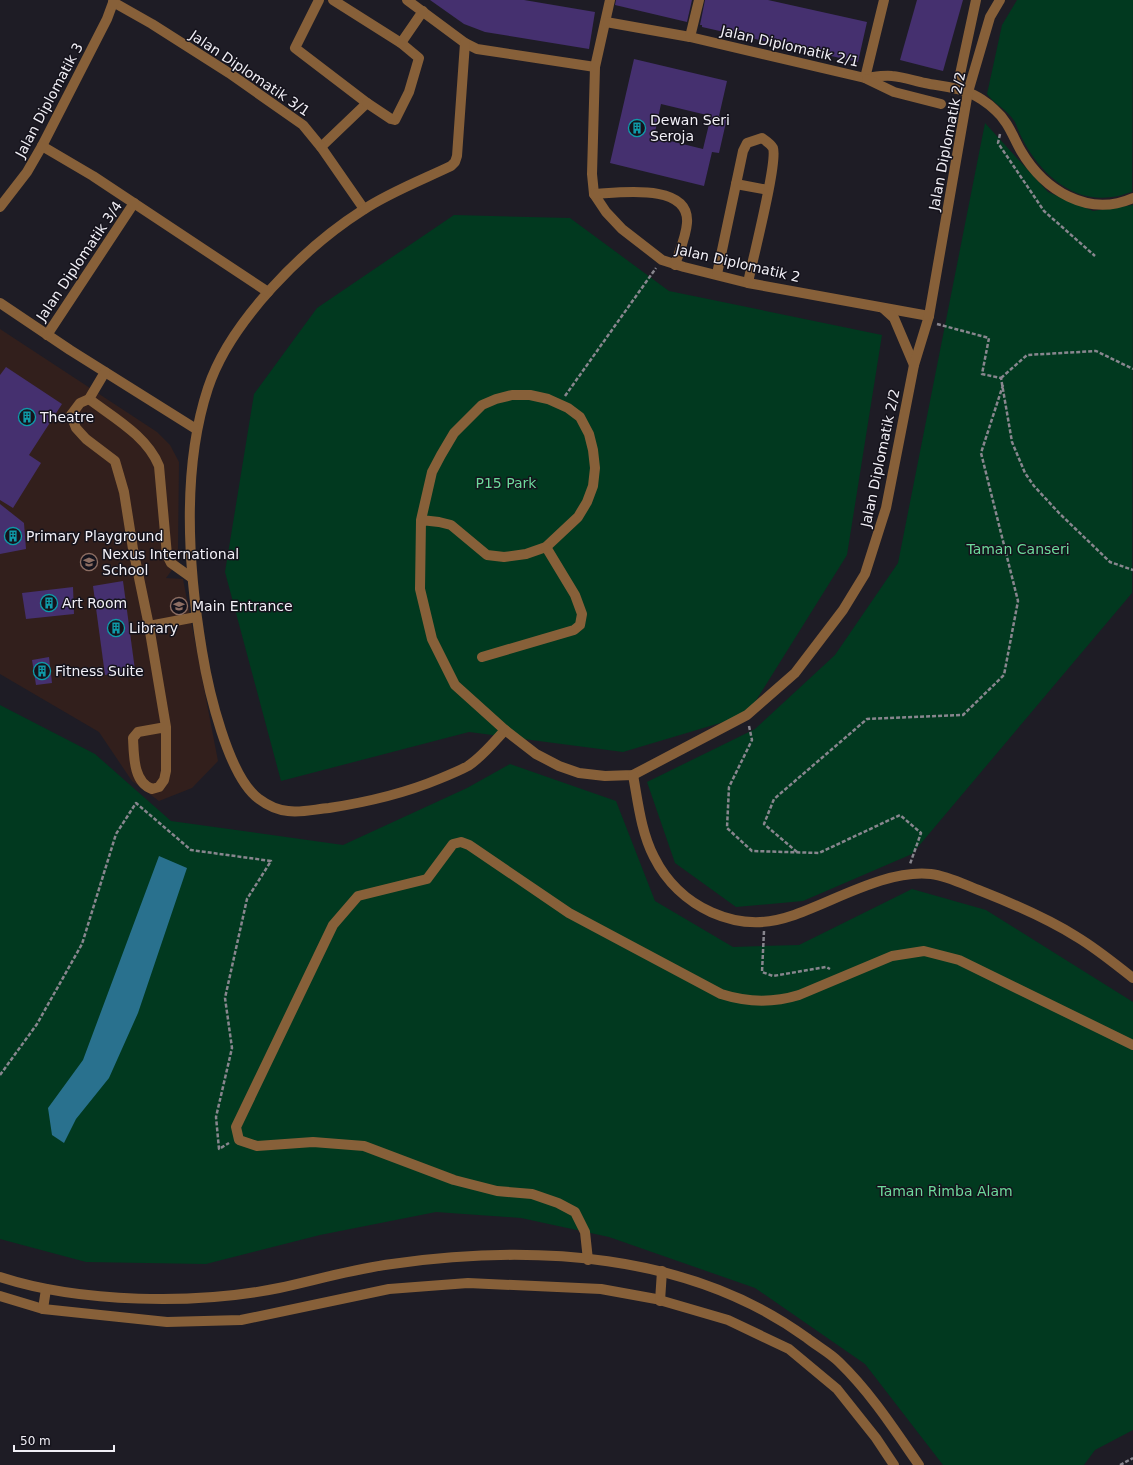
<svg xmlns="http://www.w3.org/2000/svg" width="1133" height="1465" viewBox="0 0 1133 1465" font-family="'DejaVu Sans',sans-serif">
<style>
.education{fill:#321f1c}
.green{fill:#01391f}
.water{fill:#29718e}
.building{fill:#45306f;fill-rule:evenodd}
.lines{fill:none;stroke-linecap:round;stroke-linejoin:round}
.path{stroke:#88868e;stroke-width:2.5;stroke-dasharray:4 2;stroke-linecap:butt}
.minor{stroke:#876039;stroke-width:10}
.labels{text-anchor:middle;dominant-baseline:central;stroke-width:3;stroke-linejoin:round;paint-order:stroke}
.street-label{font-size:14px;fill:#f1eff6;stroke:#15131c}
.poi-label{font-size:14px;fill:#f1eff6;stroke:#15131c;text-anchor:start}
.park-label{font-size:14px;fill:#6dda9c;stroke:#15131c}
</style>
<rect width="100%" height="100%" fill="#1e1c25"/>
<path class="education" d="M0,329L157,432L170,445L179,462L178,549L181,550V558L166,578L183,579L218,761L192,788L159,801L132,781L99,732L0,674Z"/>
<g class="green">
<path d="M1017,0H1133L1132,192C1126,193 1119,197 1112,197C1073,203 1041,174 1024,142C1020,135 1018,129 1015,122C1006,108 996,106 987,94L1002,25Z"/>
<path d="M985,123L1048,192L1093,211L1133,205L1132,593L912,854L803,901L736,907L675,863L647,782L755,729L835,655L898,563Z"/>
<path d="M454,215L570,218L669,291L882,335L847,555L747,715L623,752L469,732L281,781L225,572L254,394L317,308Z"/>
<path d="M0,705L95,754L171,821L343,845L467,788L510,764L616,801L655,901L733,947L799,945L912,889L986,910L1133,1002V1430L1095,1450L1084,1465H943L865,1364L755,1288L609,1237L521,1218L436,1212L320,1235L206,1264L86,1262L0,1239Z"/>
</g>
<path class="water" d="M159,856L187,868L138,1013L109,1078L76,1119L64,1143L52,1135L48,1108L83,1060Z"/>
<g class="building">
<path d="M430,0H524L595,12L589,49L485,32L464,24Z"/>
<path d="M616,0H692L687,22L615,5Z"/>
<path d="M705,0H768L867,22L858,62L702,27V25H700Z"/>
<path d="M917,0H963L943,71L900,60Z"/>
<path d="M634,59L727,81L719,116L727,118L719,153L712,152L704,186L610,163ZM661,104L711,116L703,149L654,137Z"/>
<path d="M6,367L62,404L29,455L41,463L13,508L0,500V375Z"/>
<path d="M0,504L24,523L26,549L0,554Z"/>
<path d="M123,581L135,670L105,675L93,586Z"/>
<path d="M73,587L74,614L26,619L22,593Z"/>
<path d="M49,657L52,683L36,685L32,660Z"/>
</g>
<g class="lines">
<g class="path">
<path d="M1000,134L998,143L1044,211L1095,256"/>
<path d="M937,324L989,338L982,374L1001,378L1012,442L1025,473L1034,486L1059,513L1110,562L1133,570"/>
<path d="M1001,378L1027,355L1096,351L1133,369"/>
<path d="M565,396L656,268"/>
<path d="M749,726L752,740L729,787L727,828L752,851L819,853L900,815L921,833L910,864"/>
<path d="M797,852L764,824L774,799L867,719L963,715L1004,675L1018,601L981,453L1003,385"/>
<path d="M764,931L762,972L773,976L826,967L830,969"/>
<path d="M0,1075L37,1024L82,944L116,834L136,803L191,850L271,861L247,899L225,998L232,1048L216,1117L219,1149L229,1143"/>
<path d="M1120,1465L1133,1458"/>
</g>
<g class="minor">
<path d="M319,0L295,48L367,103L321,147"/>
<path d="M333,0L401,43L419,58L409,92L395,120L391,119L367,103"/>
<path d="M407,0L465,43L477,49L595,67"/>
<path d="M610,0L595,67L592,174L594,194L606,212L622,229L662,260L684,267L748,283L929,316"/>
<path d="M113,2L152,24L229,73L303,125L321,147L364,209"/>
<path d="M606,22L690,37L865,78C874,77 884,75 892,76C903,77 915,81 925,83C939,86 954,87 967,92C976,95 988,103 995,110C1008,121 1013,137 1021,151C1044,190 1088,218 1133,198"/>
<path d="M690,37L699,0"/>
<path d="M401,43L423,11"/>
<path d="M465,43L457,156L455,162L451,166C424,179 388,193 363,210C305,247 230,321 208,388C181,470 188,567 202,651C208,688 228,777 259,799C267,805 277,810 288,811C301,813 316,809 329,808C368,802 403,794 439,779C449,775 459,771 468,766C482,757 494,742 505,730"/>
<path d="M865,78L884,0"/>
<path d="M867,79L894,92L941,104"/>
<path d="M959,79L976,0"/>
<path d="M42,146L93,176L268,292"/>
<path d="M736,184L768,190"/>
<path d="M594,194C618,193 690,182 687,223C686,237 679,252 675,265"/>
<path d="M0,207L27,172L42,146L107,19L114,0"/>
<path d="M717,274L743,151L747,143L762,138C766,141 770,143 773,148C778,163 752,261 748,283"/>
<path d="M0,303L70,350L196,429"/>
<path d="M883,308L894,318L914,365"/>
<path d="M47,335L134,203"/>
<path d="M105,372L89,399L80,403L71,415L76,428L86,439L115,461L124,492L133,549L149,626L166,727V771L164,780L159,787L152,789C133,782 134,755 133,738L138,732L166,727"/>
<path d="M89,399C114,418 147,436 159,466L167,555L171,563L192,578"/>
<path d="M421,520L439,522L451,525L487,555L504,557L526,554L546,547L578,517L587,502L593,486L595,468L593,450L589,434L580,417L568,408L548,399L530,395H512L496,399L482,405L454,433L441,455L432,472L421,520L420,589L432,639L455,685L505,730L536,754L559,766L579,773L605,776L633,775L747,715L795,673L843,610L865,574L886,508L914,365L929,316L968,92L990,17L1000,0"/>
<path d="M149,626L196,617"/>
<path d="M482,657L574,630L580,625L582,614L575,595L546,547"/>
<path d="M633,775C638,802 641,832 654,857C679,907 737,935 791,916C833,902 886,869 931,874C948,876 965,885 981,891C1014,904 1047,918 1077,937C1097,949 1115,964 1133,978"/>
<path d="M588,1260L585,1232L575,1212L558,1203L532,1194L497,1191L454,1180L364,1146L313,1142L257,1146L239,1140L236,1127L333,925L358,896L427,879L453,844L461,842L469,845L569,913L721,994C746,1002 773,1003 799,995L892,956L924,951L959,960L1133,1045"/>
<path d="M0,1277C80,1303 196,1305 279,1288C316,1280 353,1269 392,1264C532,1244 689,1252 807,1338C817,1346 830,1353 839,1362C871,1393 894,1429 919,1465"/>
<path d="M0,1296L43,1309L167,1322L241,1320L389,1289L468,1283L601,1289L656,1299L728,1320L789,1349L837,1389L876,1438L894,1465"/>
<path d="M660,1301L662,1271"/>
<path d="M43,1309L46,1289"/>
</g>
</g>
<defs>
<g id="building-ring" transform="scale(0.9)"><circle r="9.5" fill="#15131c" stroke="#0f9aa8" stroke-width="1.5"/><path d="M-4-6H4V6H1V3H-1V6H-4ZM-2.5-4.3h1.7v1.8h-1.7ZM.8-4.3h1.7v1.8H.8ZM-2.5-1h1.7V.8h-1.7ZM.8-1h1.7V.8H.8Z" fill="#0f9aa8"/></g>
<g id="school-ring" transform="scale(0.9)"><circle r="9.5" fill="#15131c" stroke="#8d6e63" stroke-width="1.5"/><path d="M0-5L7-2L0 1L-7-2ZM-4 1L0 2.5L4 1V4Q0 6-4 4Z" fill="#8d6e63"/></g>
</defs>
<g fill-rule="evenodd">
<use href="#building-ring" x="637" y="128"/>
<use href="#building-ring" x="27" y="417"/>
<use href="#building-ring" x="13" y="536"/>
<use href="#school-ring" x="89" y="562"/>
<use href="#building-ring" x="49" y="603"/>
<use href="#school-ring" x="179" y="606"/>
<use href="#building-ring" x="116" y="628"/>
<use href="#building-ring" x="42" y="671"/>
</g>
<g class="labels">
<g class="street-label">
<text transform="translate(790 46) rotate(13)">Jalan Diplomatik 2/1</text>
<text transform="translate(250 73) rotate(34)">Jalan Diplomatik 3/1</text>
<text transform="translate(49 100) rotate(-62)">Jalan Diplomatik 3</text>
<text transform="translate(947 141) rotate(-79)">Jalan Diplomatik 2/2</text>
<text transform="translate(79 261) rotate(-56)">Jalan Diplomatik 3/4</text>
<text transform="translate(738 263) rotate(13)">Jalan Diplomatik 2</text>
<text transform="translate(880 458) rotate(-78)">Jalan Diplomatik 2/2</text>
</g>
<g class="poi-label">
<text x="650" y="120">Dewan Seri<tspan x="650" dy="16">Seroja</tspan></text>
<text x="40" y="417">Theatre</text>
<text x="26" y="536">Primary Playground</text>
<text x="102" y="554">Nexus International<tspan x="102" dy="16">School</tspan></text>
<text x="62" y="603">Art Room</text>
<text x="192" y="606">Main Entrance</text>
<text x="129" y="628">Library</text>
<text x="55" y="671">Fitness Suite</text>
</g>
<g class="park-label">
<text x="506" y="483">P15 Park</text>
<text x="1018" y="549">Taman Canseri</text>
<text x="945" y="1191">Taman Rimba Alam</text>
</g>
</g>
<path d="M14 1445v6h100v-6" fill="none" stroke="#f1eff6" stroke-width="2"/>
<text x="20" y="1445" font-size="12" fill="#f1eff6" stroke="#15131c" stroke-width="3" paint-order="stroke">50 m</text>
</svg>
